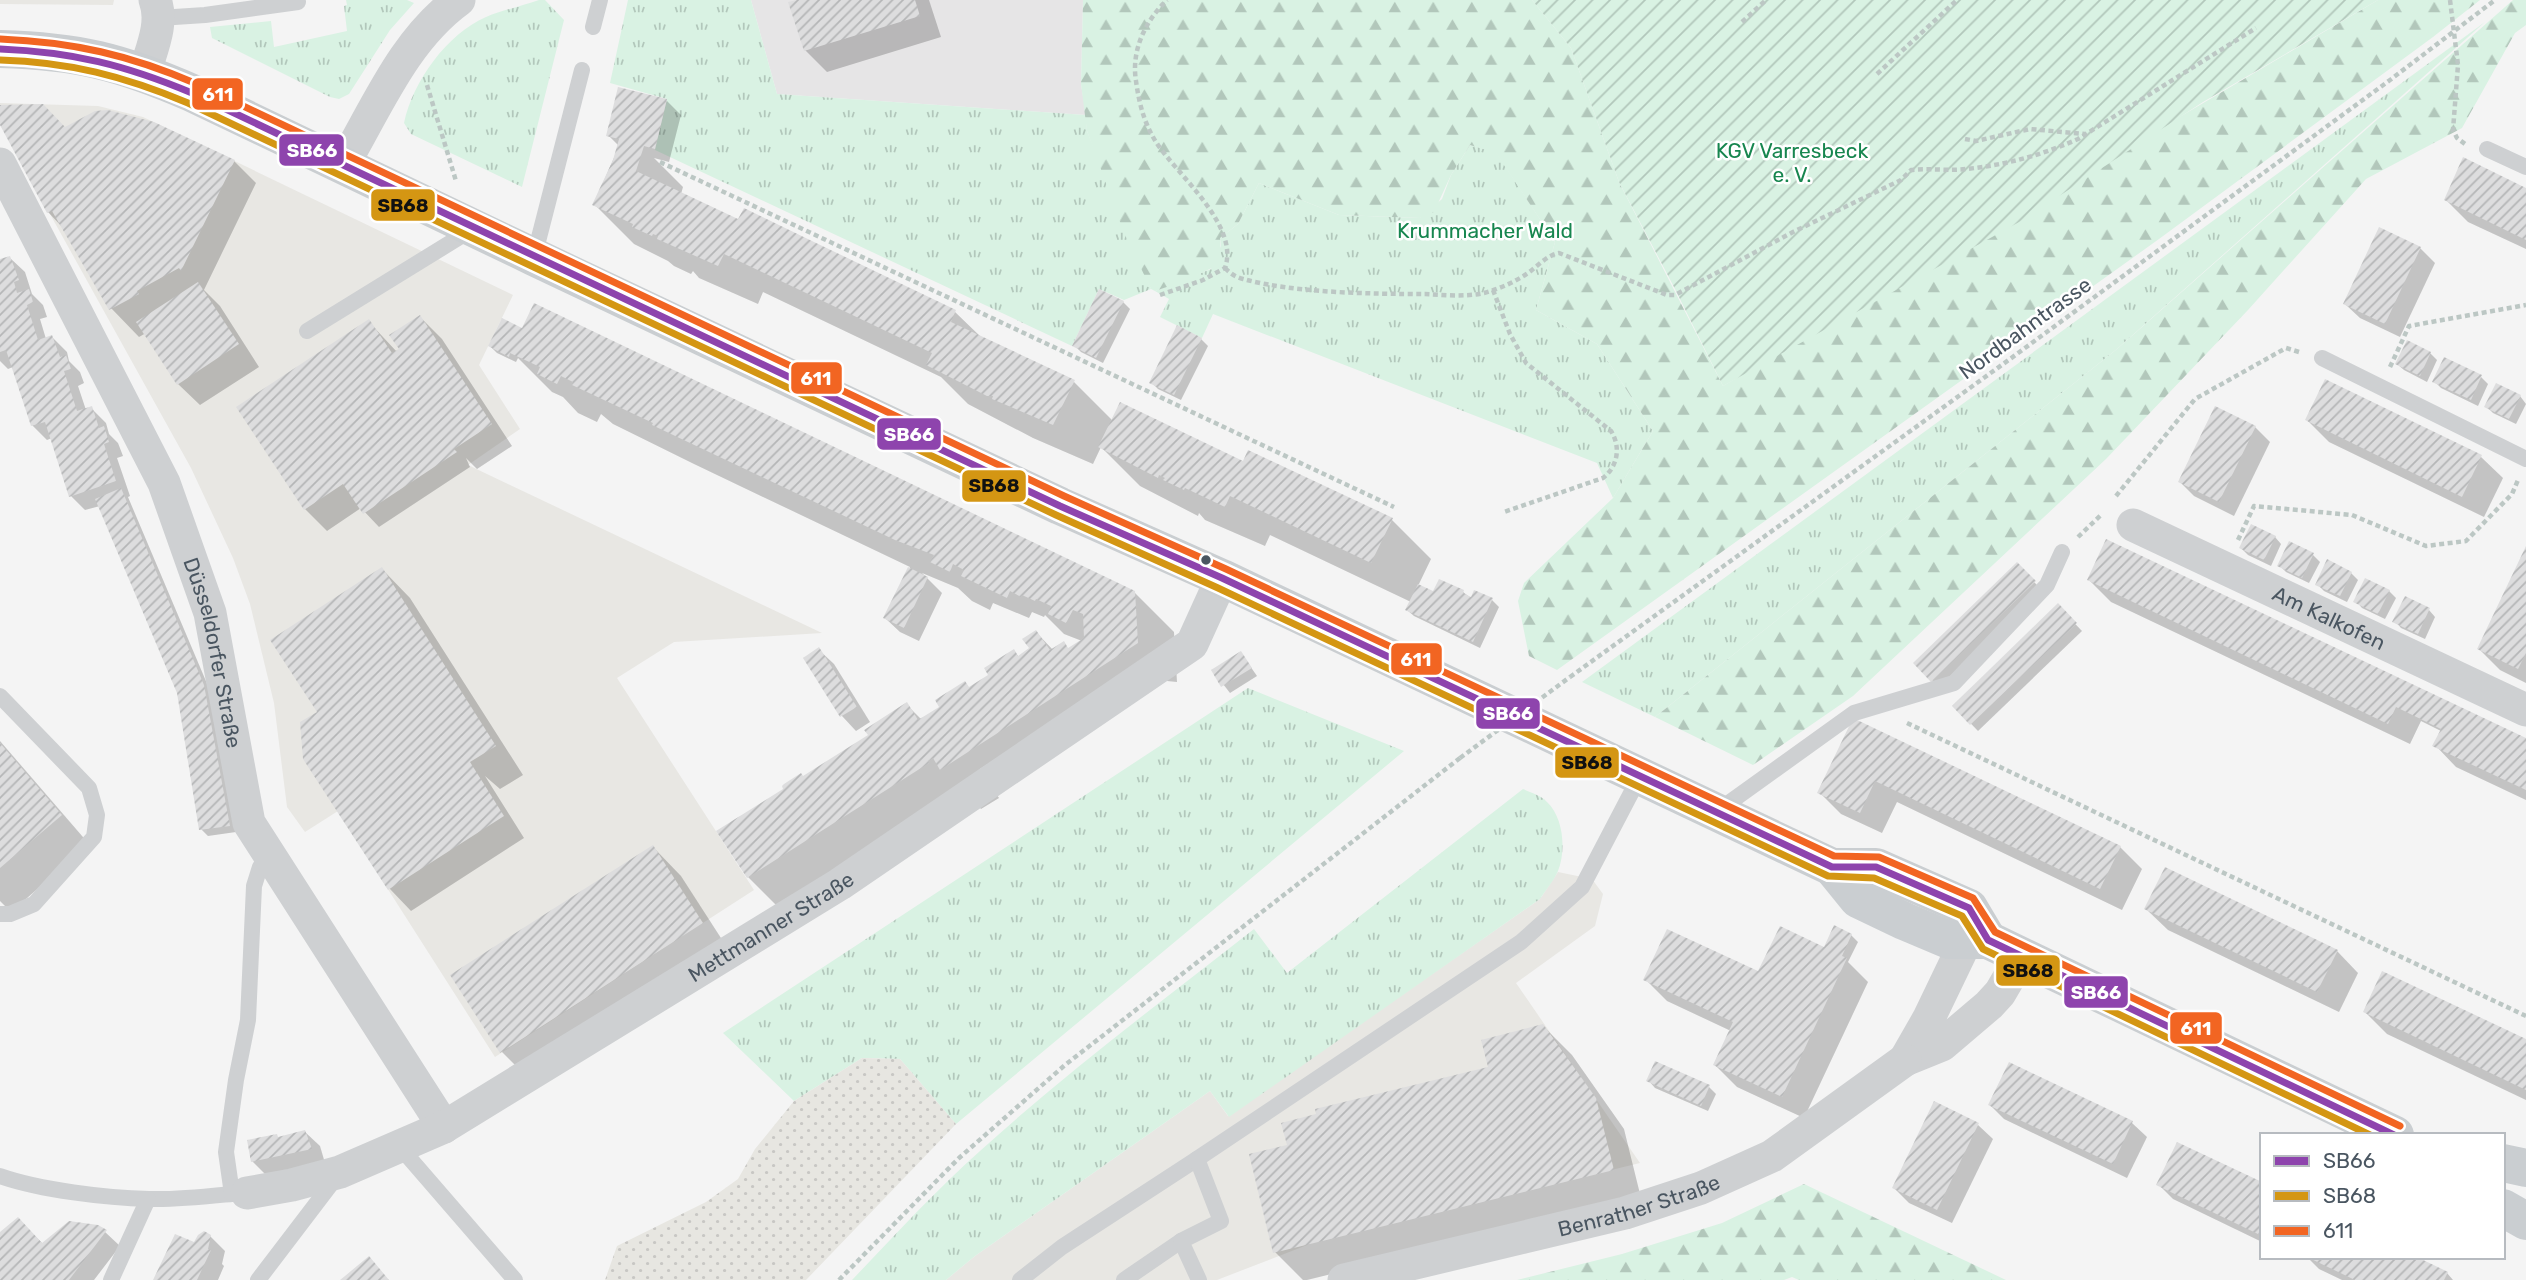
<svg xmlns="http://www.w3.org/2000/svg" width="2526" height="1280" viewBox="0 0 2526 1280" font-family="Rubik,sans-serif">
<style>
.commercial{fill:#e8e7e3}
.education{fill:#e6e5e6}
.grass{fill:url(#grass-tufts)}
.forest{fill:url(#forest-firs)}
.sand{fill:url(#sand-dots)}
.garden{fill:url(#garden-furrows)}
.shadow{fill:#0003}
.building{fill:url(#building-hatch)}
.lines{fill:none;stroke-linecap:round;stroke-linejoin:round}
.path{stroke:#bcc7c4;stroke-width:4.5;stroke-dasharray:5 3.5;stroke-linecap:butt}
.lane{stroke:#ced0d2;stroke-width:16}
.street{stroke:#ced0d2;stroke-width:33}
.primary{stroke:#caced1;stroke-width:38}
.path-bridge{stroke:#bcc7c4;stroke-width:4.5;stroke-dasharray:5 3.5;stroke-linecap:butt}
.bus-1-casing{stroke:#fff;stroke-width:12}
.bus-2-casing{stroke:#fff;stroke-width:12}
.bus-3-casing{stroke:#fff;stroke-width:12}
.bus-1{stroke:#8e44ad;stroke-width:7}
.bus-2{stroke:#d49613;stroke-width:7}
.bus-3{stroke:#f26522;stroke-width:7}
.bus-dot{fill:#4a5661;stroke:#fff;stroke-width:2.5}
.labels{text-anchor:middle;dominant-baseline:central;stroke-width:5;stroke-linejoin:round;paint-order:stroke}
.park-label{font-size:21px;fill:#17864f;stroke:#fff}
.street-label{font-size:21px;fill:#4a5661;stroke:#fff}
.line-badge{stroke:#fff;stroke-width:2.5}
.badge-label{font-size:19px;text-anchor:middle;font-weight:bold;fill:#fff}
.pale-badge-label{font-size:19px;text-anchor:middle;font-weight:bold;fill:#111}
</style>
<defs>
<pattern id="grass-tufts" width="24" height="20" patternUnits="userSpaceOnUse" patternTransform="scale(1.75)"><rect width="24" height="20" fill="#d9f2e3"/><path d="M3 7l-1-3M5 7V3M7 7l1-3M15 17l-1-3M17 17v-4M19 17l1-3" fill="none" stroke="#b2c7bb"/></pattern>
<pattern id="forest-firs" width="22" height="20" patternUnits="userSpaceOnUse" patternTransform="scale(1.75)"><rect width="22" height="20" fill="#d9f2e3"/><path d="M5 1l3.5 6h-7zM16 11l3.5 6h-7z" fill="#b2c7bb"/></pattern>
<pattern id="sand-dots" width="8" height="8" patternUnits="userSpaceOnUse" patternTransform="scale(1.75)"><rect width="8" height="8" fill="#e7e6e1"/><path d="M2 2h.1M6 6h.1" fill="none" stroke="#c8c7c4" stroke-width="1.8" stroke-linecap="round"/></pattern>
<pattern id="garden-furrows" width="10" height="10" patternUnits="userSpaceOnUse" patternTransform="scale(1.75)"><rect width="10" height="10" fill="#d9f2e3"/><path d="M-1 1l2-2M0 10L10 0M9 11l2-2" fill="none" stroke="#b2c7bb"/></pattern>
<pattern id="building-hatch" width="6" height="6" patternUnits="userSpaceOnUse" patternTransform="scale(1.75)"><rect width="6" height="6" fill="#ddddde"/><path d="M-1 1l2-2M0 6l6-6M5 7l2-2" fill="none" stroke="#b5b6b7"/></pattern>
</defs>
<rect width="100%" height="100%" fill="#f4f4f4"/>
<g class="commercial">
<path d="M0,0H114L113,5L0,4Z"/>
<path d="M0,103L98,106L143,117L513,295L479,365L520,429L468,465L822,633L674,642L617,678L754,890L495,1057L338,811L305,832L287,807L274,703L250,604L233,558L191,468L0,124Z"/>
<path d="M1558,872L1592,879L1603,894L1595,926L1516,983L1640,1163L1315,1242L1217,1280H946L975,1256L1210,1091L1228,1116L1540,899Z"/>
</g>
<path class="education" d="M751,0H1083L1081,84L1086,115L777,94Z"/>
<g class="grass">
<path d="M346,0H407L414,3L390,30L349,94L339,99L330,97L212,38L210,27L271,21L274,47L347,31L344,6L347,5Z"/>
<path d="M539,0H545L564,20L522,187L411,134L404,123C413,81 447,34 486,17C503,10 522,6 539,0Z"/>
<path d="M628,0H751L777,94L1086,115L1087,131L1151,289L1124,300L1099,289L1072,346L655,150L667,99L610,83Z"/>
<path d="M2485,22L2117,349L1655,717L1582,682Z"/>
<path d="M1470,145L1496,152L1555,242L1536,310L1597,344L1653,431L1613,498L1597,463L1213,314L1202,338L1160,317L1169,299L1155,291L1211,269L1221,246L1220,238L1238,224L1259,183L1339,215L1420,218L1442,199L1451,175Z"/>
<path d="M1248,688L1404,751L956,1124L900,1059L862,1058L794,1101L723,1033Z"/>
<path d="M1523,789C1530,792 1542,796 1547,802C1564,818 1566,851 1558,871C1554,880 1546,890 1540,899L1229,1117L1210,1091L975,1256L946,1280H852C894,1236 935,1191 980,1151C1067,1072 1162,1001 1254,929L1287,973Z"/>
</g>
<g class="forest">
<path d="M1083,0H1532L1571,48L1619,182L1723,386L2378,0H2480L2433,37L2159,239L1557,670L1529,656L1518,601L1524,583L1613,498L1653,431L1597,344L1536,310L1555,242L1496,153L1470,145L1451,175L1434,212L1420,218L1339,215L1259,183L1238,224L1220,238L1221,255L1218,265L1187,280L1155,291L1151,289L1124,233L1087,131L1081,84Z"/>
<path d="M2513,0H2526V25L2515,33L2462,128L2366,179L2248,310L2106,459L1853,696L1753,765L1655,717L2117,349Z"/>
<path d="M1804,1184L2006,1280H1799L1792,1277L1784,1280H1517L1622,1254L1722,1223Z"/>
</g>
<path class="sand" d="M862,1058L900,1059L956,1124L806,1280H605L617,1246L706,1202L738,1179L755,1149L794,1101Z"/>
<path class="garden" d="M1532,0H2378L2203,102L2021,221L1723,386L1675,289L1619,182L1571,48Z"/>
<g class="shadow">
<path d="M804,0H929L941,37L827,72L805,50Z"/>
<path d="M667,101L681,115L669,162L654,158L683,187L681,194L739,222L955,312L982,338L1074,382L1113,421L1244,463L1392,520L1431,559L1418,586L1434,593L1463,592L1472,599L1475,592L1492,600L1499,607L1480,648L1414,616L1407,610L1411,602L1270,535L1265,546L1205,520L1199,513L1198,516L1140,486L1101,447L1093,464L1033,438L968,404L941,377L763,292L758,304L699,278L693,271L691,274L674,266L668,261L634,244L594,204L619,146L608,135Z"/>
<path d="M0,106L66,129L234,161L256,183L204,290L220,306L259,367L200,405L178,384L146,333L139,337L111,308L64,229L48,212L0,122Z"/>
<path d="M2526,189V249L2468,222L2446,200Z"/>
<path d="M2420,248L2435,263L2400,337L2360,318L2345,304Z"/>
<path d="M10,258L25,272L32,294L43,305L47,317L40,319L46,339L52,337L67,352L69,361L80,372L84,383L78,386L86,410L91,408L106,423L109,434L118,443L123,456L117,458L130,496L128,497L211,693L236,832L208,836L201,829L178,692L100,506L85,510L71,496L52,438L47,440L32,425L13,367L8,369L0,361V261Z"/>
<path d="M1123,302L1130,309L1103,363L1081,352L1074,345Z"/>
<path d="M420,317L442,339L512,446L477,469L466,458L470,467L379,527L361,508L327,531L305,509L369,322L397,352L401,349Z"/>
<path d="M502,321L1134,592L1174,632L1177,682L1126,677L980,769L999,798L981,809L971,798L788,917L748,877L803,778L870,735L907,705L922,720L991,675L1014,651L1019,657L1031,649L1036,632L1053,650H1069L1082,641L1064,634L1045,615L1044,617L1032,612L1029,618L993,603L990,610L972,601L958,588L922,573L942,593L919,641L900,632L885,618L910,567L694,464L613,424L601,414L597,422L578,413L563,397L552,392L518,358L516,362L497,353L490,346Z"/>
<path d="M1201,339L1208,346L1181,400L1158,389L1151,382Z"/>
<path d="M2430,353L2437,360L2427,382L2404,370L2397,364Z"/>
<path d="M2445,360L2481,377L2488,384L2478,406L2441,388L2435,382Z"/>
<path d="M2326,381L2481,457L2503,478L2484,517L2329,442L2307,420Z"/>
<path d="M2520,396L2526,404L2516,424L2493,413L2486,406Z"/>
<path d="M2255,427L2270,442L2234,516L2194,496L2180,482Z"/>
<path d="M2275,537L2281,544L2271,566L2248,555L2241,548Z"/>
<path d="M2290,543L2313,555L2320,562L2309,583L2286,572L2279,565Z"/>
<path d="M2526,550V683L2500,670L2479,649Z"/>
<path d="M2017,565L2041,589L1939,687L1915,663Z"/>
<path d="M382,569L410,598L523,775L500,789L485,776L524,838L411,911L390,889L305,759L319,713Z"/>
<path d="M2351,573L2358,580L2347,602L2324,591L2317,584Z"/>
<path d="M2089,580L2526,740V800L2456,767L2435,745L2441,731L2421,721L2410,744L2111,602Z"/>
<path d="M2389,591L2396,598L2385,619L2362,608L2356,601Z"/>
<path d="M2058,606L2082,631L1978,731L1954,706Z"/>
<path d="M2429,610L2435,617L2425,639L2401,628L2395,621Z"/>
<path d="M819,650L834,664L870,722L856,731L842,716L805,659Z"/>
<path d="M1241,653L1257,676L1230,693L1213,671Z"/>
<path d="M1854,721L2120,847L2142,869L2122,910L1897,802L1882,833L1841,814L1820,793Z"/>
<path d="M0,741L89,844L11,912L0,901Z"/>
<path d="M653,847L681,876L730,952L530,1080L502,1052Z"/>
<path d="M2146,909L2337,951L2358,973L2339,1012L2168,930Z"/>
<path d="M1851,935L1858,942L1848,962L1868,982L1804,1118L1737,1087L1715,1065L1731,1031L1667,1001L1645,979L1759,974L1825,949Z"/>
<path d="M2365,1012L2526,1041V1100L2387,1034Z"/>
<path d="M1543,1026L1572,1055L1624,1129L1641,1198L1307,1280H1303L1275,1252L1289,1146L1490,1068Z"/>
<path d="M2010,1064L2132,1123L2147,1137L2127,1178L2004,1119L1990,1105Z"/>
<path d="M1649,1081L1709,1087L1716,1094L1708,1111L1655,1088Z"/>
<path d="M1978,1125L1993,1139L1952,1223L1909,1203L1894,1188Z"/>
<path d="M305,1132L320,1146L325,1163L267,1176L252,1161L278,1139Z"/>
<path d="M2158,1184H2262V1242L2173,1199Z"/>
<path d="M18,1219L43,1244L105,1232L120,1246L94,1280H0V1234Z"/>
<path d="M210,1236L225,1251L222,1264L224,1266L218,1280H155L195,1245Z"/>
<path d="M2307,1257H2413L2447,1273L2453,1280H2342L2319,1269Z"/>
</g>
<g class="building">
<path d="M797,0H915L920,16L804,51L788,2Z"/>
<path d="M618,87L667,99L655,149L644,146L636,171L738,219L744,208L814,242L956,310L951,322L1075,380L1053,425L992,399L993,396H987L926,365L932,353L724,254L718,266L657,239L658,236L653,234L652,236L632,227L633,224L592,205L613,160L619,139L606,136Z"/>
<path d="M43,104L65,127L95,111L108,110L154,122L235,160L181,271L179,268L137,291L139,294L109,310L52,211L47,213L0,125V105Z"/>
<path d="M2463,157L2526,188V240L2444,200Z"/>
<path d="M2379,227L2421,247L2385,324L2343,304Z"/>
<path d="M10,256L19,280L14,282L17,293L29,289L33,302L27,305L38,340L52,335L60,357L66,355L71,369L64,371L77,411L92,406L99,428L104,426L109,442L104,444L116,481L69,497L45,422L31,426L6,350L0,352V259Z"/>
<path d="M198,282L239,344L177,385L136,322Z"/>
<path d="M1099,289L1124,301L1096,358L1072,346Z"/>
<path d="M534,303L1135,591L1138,643L940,770L933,758L928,761L929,763L747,878L716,831L783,789L782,786L784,784L801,773L803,776L868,735L864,730L907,702L918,720L939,707L935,700L965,681L969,687L988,675L984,668L1014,649L1018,656L1029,648L1022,639L1036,630L1050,650L1064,641L1068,648L1084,638L1083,614L1073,610L1066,623L1048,614L1051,606L1036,599L1035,601L1022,595L1021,597L1010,591L1007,598L961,576L964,570L953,564L950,572L930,562L934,555L895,540L652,425L653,423L572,385L573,382L561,376L557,384L537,374L540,367L510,353L509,357L488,346L502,318L522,328Z"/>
<path d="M420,315L492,424L454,449L457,452L363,514L343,484L304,510L236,407L369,319L392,353L399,349L389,335Z"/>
<path d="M1177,325L1202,338L1174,395L1149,383Z"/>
<path d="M2407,340L2431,352L2420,376L2395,364Z"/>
<path d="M2444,357L2482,375L2471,400L2432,382Z"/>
<path d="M2325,379L2482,455L2462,497L2305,420Z"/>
<path d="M2496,383L2521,395L2509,419L2484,407Z"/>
<path d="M1120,402L1243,461L1248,450L1393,518L1371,563L1230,496L1225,507L1185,488L1184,490L1163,480L1165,478L1159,475L1158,478L1098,447Z"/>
<path d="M2215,406L2256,426L2219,502L2178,482Z"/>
<path d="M121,488L204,685L230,826L199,830L177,693L95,499Z"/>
<path d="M2251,524L2276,536L2264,560L2239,548Z"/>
<path d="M2106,539L2526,738V790L2432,746L2441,729L2396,707L2388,724L2087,580Z"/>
<path d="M2289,541L2314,553L2302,578L2277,566Z"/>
<path d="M2526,546V653L2518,669L2477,649Z"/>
<path d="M2327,559L2352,572L2340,596L2315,585Z"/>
<path d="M2017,562L2036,581L1931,682L1913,663Z"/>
<path d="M382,567L496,746L470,762L504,816L388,890L303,759L300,722L317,712L270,640Z"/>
<path d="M908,567L928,577L904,628L883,618Z"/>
<path d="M2365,578L2390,590L2378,614L2353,602Z"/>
<path d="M1439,579L1464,590L1463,593L1471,597L1474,590L1493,598L1473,642L1405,610L1418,584L1433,591Z"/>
<path d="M2405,596L2430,608L2418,634L2392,622Z"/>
<path d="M2058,603L2077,623L1970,725L1952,706Z"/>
<path d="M819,647L857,707L840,717L803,658Z"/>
<path d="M1241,651L1252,668L1221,687L1211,670Z"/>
<path d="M1853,718L2121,846L2100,889L1875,781L1860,813L1817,793Z"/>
<path d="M0,743L62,815L0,868Z"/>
<path d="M653,845L703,923L500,1053L450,975Z"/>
<path d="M2165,867L2338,950L2317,992L2144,909Z"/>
<path d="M1834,925L1852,934L1842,956L1847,958L1782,1097L1713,1065L1733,1022L1643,980L1667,929L1758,971L1780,926L1824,947Z"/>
<path d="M2382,971L2526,1039V1090L2363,1012Z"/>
<path d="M1543,1024L1596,1098L1614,1170L1273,1253L1249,1154L1287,1145L1281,1123L1316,1114L1315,1109L1488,1067L1481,1040Z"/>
<path d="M1655,1061L1710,1085L1701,1106L1646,1081Z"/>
<path d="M2009,1062L2133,1121L2113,1164L1988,1105Z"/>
<path d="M1934,1101L1979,1123L1937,1210L1892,1188Z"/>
<path d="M305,1130L312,1149L251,1162L247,1140L277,1134L278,1137Z"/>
<path d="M2177,1142L2262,1182V1227L2258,1234L2156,1185Z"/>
<path d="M18,1217L42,1243L69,1221L98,1225L107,1230L69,1280H0V1232Z"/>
<path d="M204,1231L211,1235L208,1249L211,1250L197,1280H153L175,1234L194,1242L198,1235Z"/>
<path d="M369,1256L389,1280H340L345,1276Z"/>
<path d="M2307,1257H2417L2448,1272L2444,1280H2355Z"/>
</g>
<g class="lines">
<g class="path">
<path d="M2450,0L2458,65L2453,130L2457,138L2465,144"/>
<path d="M1742,22L1766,0"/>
<path d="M1877,74L1957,0"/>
<path d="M427,85L456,181"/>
<path d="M1965,139L1976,141L2030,129L2085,134"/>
<path d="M660,162L1394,507"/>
<path d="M1225,268C1230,273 1235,277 1243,279C1295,293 1371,294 1425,294C1444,295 1465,297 1484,293C1499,289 1515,282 1528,273C1538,266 1547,255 1559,253L1667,295H1675L1793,232L1901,180L1911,170C1929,168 1948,171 1966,169C2006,165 2042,155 2078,139L2256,28"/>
<path d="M1493,290L1510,334L1526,363L1611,431C1621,447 1618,466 1603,478L1504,512"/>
<path d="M1160,295L1203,280L1225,268C1240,225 1177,175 1156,142C1144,123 1139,103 1136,81C1131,51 1145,21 1167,0"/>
<path d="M2390,367L2409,326L2526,305"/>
<path d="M2116,496L2195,399L2286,348L2299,352"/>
<path d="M2078,537L2102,514"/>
<path d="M2238,540L2254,506L2352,515L2426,546L2466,541L2512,494L2518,480"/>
<path d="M1570,677L2010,359L2390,80L2495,0"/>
<path d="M1907,723L2526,1016"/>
<path d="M839,1280L959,1158L1065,1065L1460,758"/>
</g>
<g class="lane">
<path d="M159,18L205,15L298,2"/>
<path d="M593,27L600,0"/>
<path d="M2487,149L2526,167"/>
<path d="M534,257L582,70"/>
<path d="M307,331L471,230"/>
<path d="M2322,358L2526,459"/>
<path d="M0,696L89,788L97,815L94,837L34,904L10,914H0"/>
<path d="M1719,810L1854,713L1954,683L2047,585L2062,552"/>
<path d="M399,1146L515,1280"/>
<path d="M0,1176C40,1190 106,1198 149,1199C180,1200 210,1196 241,1193"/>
<path d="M232,1194L226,1152L236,1080L248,1020L254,886L260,867L269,855"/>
<path d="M111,1280L148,1199"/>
<path d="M258,1280L335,1179"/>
<path d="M1020,1280L1062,1247L1197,1159"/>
<path d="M1124,1280L1181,1241"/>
<path d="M1199,1280L1181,1241L1221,1221L1197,1159L1521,942L1582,887L1640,776"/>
</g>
<g class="street">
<path d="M145,72C151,50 164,23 155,0"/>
<path id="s1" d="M0,164L164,483L210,613L249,823L444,1127"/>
<path d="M343,165C377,107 404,40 459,0"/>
<path id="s2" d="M2133,525L2526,710"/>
<path d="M1966,941L1929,1018L1905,1060L1942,1045L1989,1005L2000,993L2021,957"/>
<path id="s3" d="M247,1193L292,1185L340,1172L444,1127L840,884L1192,644L1222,578"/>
<path id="s4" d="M1344,1280L1625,1213L1701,1188L1772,1156L1905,1060"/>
</g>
<g class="primary">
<path d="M0,49C78,51 121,62 192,93L534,257L1060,506L1222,578L1832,867H1876L1969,908L1988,940"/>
<path d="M1832,867L1858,899L1904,921L1949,940H1988L2395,1135"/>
<path d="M2503,1163L2526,1168"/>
<path d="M2503,1208L2526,1221"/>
</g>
<path class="path-bridge" d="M1460,758L1570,677"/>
<g class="bus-1-casing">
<path id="bus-1" d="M0,49C73,52 125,65 192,93L1060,506L1222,578L1832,867H1876L1969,908L1988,940L2394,1135"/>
</g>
<g class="bus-2-casing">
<path id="bus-2" d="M0,60C69,62 124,76 188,103L1056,515L1218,588L1828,876L1874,878L1962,916L1983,949L2370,1135"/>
</g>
<g class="bus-3-casing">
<path id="bus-3" d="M0,39C73,42 130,55 197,84L1064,496L1226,569L1834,856L1879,857L1973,898L1995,932L2400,1126"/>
</g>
<use href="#bus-1" class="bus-1"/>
<use href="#bus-2" class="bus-2"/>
<use href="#bus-3" class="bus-3"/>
</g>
<circle class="bus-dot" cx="1206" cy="560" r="6"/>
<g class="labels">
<g class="park-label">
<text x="1792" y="150">KGV Varresbeck<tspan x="1792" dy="24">e. V.</tspan></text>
<text x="1485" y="230">Krummacher Wald</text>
</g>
<g class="street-label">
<text transform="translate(2025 328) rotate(-36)">Nordbahntrasse</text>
<text stroke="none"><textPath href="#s2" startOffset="217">Am Kalkofen</textPath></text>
<text stroke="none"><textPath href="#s1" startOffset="536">Düsseldorfer Straße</textPath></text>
<text stroke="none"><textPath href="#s3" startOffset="592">Mettmanner Straße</textPath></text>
<text stroke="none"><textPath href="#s4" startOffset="304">Benrather Straße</textPath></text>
</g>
</g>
<g class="line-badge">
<rect x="191" y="77" width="53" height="34" rx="7" fill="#f26522"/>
<rect x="278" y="133" width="67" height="34" rx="7" fill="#8e44ad"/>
<rect x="370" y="188" width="66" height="34" rx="7" fill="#d49613"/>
<rect x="790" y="361" width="53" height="34" rx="7" fill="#f26522"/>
<rect x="876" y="417" width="66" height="34" rx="7" fill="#8e44ad"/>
<rect x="961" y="469" width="66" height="34" rx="7" fill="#d49613"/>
<rect x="1390" y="642" width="53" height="34" rx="7" fill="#f26522"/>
<rect x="1475" y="697" width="66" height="33" rx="7" fill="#8e44ad"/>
<rect x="1554" y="746" width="66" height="33" rx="7" fill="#d49613"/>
<rect x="1995" y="954" width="66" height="33" rx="7" fill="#d49613"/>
<rect x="2063" y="975" width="66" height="34" rx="7" fill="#8e44ad"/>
<rect x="2169" y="1011" width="54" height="34" rx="7" fill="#f26522"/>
</g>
<g class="badge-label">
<text x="218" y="101">611</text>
<text x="312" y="157">SB66</text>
<text x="816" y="385">611</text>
<text x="909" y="441">SB66</text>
<text x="1416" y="666">611</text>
<text x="1508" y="720">SB66</text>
<text x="2096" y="999">SB66</text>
<text x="2196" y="1035">611</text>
</g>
<g class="pale-badge-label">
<text x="403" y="212">SB68</text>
<text x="994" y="492">SB68</text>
<text x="1587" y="769">SB68</text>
<text x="2028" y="977">SB68</text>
</g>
<rect x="2260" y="1133" width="245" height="126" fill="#ffffff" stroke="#b7bbc0" stroke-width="2"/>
<rect x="2274" y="1156" width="35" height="10" fill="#8e44ad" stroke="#b7bbc0" stroke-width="2"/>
<text x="2323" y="1168" font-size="21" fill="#4a5661">SB66</text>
<rect x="2274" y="1191" width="35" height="10" fill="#d49613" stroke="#b7bbc0" stroke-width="2"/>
<text x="2323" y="1203" font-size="21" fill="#4a5661">SB68</text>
<rect x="2274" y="1226" width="35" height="10" fill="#f26522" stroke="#b7bbc0" stroke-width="2"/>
<text x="2323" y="1238" font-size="21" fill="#4a5661">611</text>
</svg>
